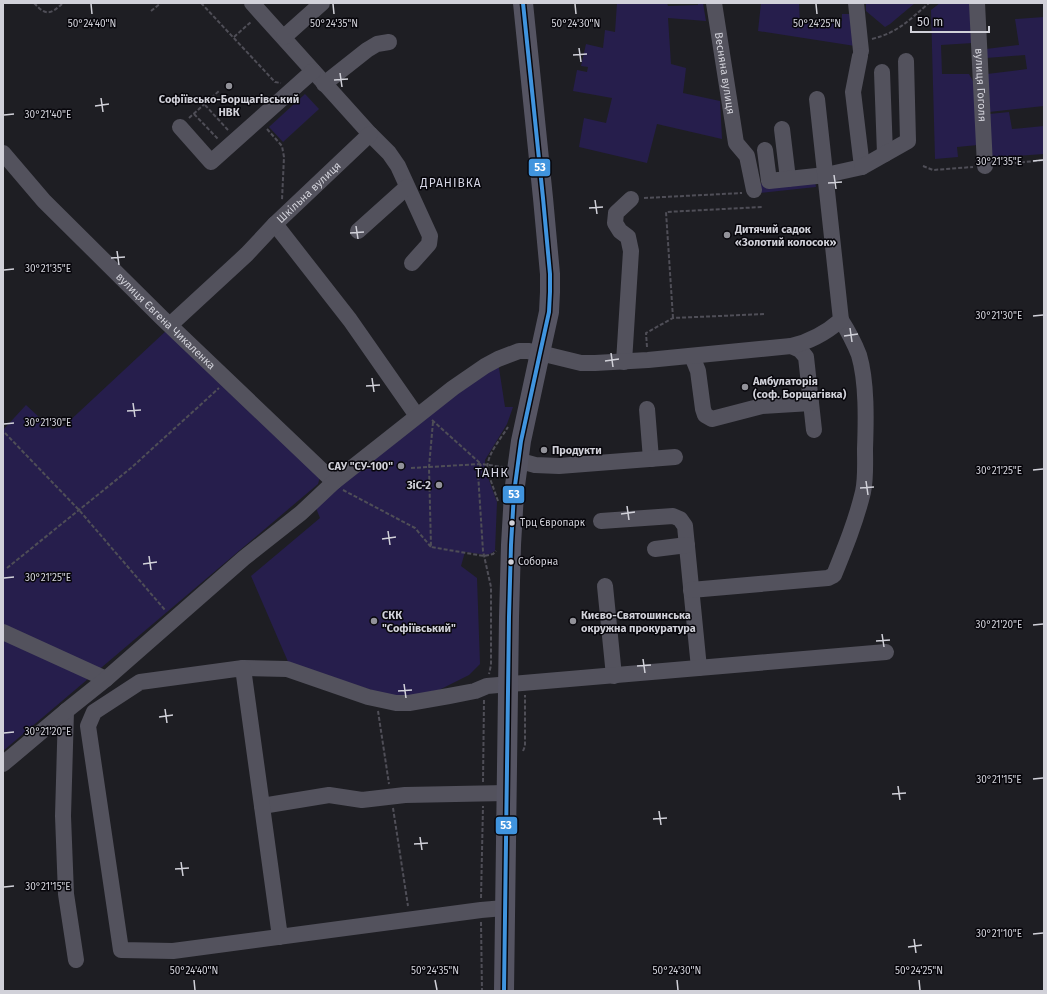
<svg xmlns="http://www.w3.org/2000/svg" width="1047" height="994" viewBox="0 0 1047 994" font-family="'Fira Sans',sans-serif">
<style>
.green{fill:#261e4c}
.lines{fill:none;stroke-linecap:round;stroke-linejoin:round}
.path{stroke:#4f4e57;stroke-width:2;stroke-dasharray:4 2;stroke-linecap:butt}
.minor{stroke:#53525d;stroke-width:16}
.major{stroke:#555462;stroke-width:20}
.bus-1-casing{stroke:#07060b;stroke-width:7}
.bus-1{stroke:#4094de;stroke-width:4}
.ticks{fill:none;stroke:#d1d1d9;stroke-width:1.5}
.poi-dot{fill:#929299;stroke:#07060b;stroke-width:1.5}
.bus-dot{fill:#d1d1d9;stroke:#07060b;stroke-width:1.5}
.labels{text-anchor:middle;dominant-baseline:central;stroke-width:3;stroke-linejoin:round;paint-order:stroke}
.bus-label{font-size:10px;fill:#d1d1d9;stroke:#07060b;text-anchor:start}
.street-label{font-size:11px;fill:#d1d1d9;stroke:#07060b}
.poi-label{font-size:11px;font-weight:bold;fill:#d1d1d9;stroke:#07060b;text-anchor:start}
.neighbourhood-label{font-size:12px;letter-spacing:1px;fill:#d5d5e4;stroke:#07060b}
.quarter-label{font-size:13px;letter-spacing:1px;fill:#d5d5e4;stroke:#07060b}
.ticks-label{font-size:10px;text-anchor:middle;fill:#d1d1d9;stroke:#07060b;stroke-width:3;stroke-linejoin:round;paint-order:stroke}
.line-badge{stroke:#07060b;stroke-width:1.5}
.badge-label{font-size:11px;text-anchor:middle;font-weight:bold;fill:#fff}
</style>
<rect width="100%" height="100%" fill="#1e1e23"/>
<g class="green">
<path d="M617,3H667L668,6L698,5V3H703L706,21L668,18L671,64L686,68L683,93L720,101L722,139L657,124L647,163L579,147L584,118L606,123L612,98L573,91L577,70L587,72L588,67L581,66L586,44L603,48L605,30L615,32Z"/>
<path d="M761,3H799L800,24L842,21V14H850L855,46L758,31Z"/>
<path d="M866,3H915L890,24L885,27L866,11Z"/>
<path d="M940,3H971L973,43L941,45L942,74H969L974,83L978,145L957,147L958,157L935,159L931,10Z"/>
<path d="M1044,17V106L989,112L987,74L1027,69L1025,55L986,58V49L1019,45L1015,19Z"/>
<path d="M305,94L319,109L283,142L269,127Z"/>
<path d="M1009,112L1012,129L1044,126V154L990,158L989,114Z"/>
<path d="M815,181L816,187L759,193L756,182L767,185Z"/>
<path d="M167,330L320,477L318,484L3,751V430L26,405L52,429L64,426Z"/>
<path d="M495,368H499L505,407H513L507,424L485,460V469L497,502L495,551L488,555L465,552L461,566L477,578L480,664L469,675L439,690L397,698L289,664L251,576L320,518L316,508L342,482L459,390Z"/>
</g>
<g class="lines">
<g class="path">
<path d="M34,3C46,16 50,15 63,3"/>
<path d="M201,3L275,82L281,83"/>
<path d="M151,11L161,3"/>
<path d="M234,37L252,21"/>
<path d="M872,39C899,32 909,20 929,3"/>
<path d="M205,105L228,130"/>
<path d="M194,114L218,139"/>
<path d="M189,118L220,90"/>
<path d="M267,129L282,146L284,157L282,200"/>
<path d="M997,165L1044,160"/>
<path d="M923,166L933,170L973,167"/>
<path d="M644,198L742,193"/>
<path d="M673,318L666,212L762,207"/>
<path d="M647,347L646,333L673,318L766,314"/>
<path d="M432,420L481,464L478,473L483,551L491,587V665L489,674"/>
<path d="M433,422L429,467L431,547L484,556L493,554L496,551"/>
<path d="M5,433L79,510L165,610"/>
<path d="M411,468L481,464L503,467"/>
<path d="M343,490L415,528L431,547"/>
<path d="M498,501L487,470C487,454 500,440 508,427"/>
<path d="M7,568L131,468L219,388"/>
<path d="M378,711L389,784"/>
<path d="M523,751L525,746V695"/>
<path d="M483,782L484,700"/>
<path d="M393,808L408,906"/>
<path d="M481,898L483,806"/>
<path d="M481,922L482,991"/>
</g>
<g class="minor">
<path d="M252,3L370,134L389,153L398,166L430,236L429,244L412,263"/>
<path id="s1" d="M714,3L736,143L747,156L754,190"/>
<path d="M856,3L861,51"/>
<path id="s2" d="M977,3L985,166"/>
<path d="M284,37L322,3"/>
<path d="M882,72L885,154"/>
<path d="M324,84L367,50L377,44L389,42"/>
<path d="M180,127L211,162L313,71"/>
<path d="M782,129L788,179"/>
<path d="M765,150L769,181L826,175L862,167L853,92L860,56"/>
<path id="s3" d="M3,153L44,201L162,318L334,482"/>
<path d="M862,167L908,141L906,61"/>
<path d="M275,224L350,320L417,416"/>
<path d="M358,231L407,187"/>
<path id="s4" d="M170,325L247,254L275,224L370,134"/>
<path d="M791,346L800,350L806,357L814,430"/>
<path d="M692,356L698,371L703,409L705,415L712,419L762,406L811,403"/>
<path d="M624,362L631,251L628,237L620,231L615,223L616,213L631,199"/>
<path d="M647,409L651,459"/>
<path d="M517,460L535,465L559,466L675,457"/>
<path d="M601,521L673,516L680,519L685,526L699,668"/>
<path d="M655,549L687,545"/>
<path d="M605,586L614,676"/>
<path d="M691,590L828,578L834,575C845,548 856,521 863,492C866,478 865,463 865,449C866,421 867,382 859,355C854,342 848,331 841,320"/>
<path d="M3,632L106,679"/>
<path d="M243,668L287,669L368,697L396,703H409L449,696L475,691L487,686L886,652"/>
<path d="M66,711L63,816L66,894L76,960"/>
<path d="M3,764L66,711L106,679L244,558L301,513L334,482L453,388L485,366L498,359L519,351H528L540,353L581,363H595L648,360L791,346C809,342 827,332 841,320L817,99"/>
<path d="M262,806L329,795L362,800L405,795L506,793"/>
<path d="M280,937L243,668L140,682L94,712L88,726L121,950L173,951L481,910L504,908"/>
</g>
<path class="major" d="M504,991L509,617L511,545L514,493L521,441L540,353L549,312L550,292V274L543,198L523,3"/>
<g class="bus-1-casing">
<path id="bus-1" d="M504,991L509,617L511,545L514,493L521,441L540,353L549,312L550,292V274L543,198L523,3"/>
</g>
<use href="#bus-1" class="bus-1"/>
</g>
<path class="ticks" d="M91,4L92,14M333,4L334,14M575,4L576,14M816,4L817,14M579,48L581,62M573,55L587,54M340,73L342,87M334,80L348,79M101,98L103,112M95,106L109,104M4,115L14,114M1033,161L1043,160M834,175L836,189M828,183L842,182M595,200L597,214M589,208L603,207M356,226L358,239M350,233L364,232M117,251L119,265M111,258L125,257M4,270L14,269M1033,316L1043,315M850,328L852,342M844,336L858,334M611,353L613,367M605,361L619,359M372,378L374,392M366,386L380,385M133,403L135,417M127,411L141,410M4,424L14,423M1033,470L1043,469M866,481L868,495M860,488L874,487M627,506L629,520M621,514L635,512M388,531L390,545M382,539L396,537M149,556L151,570M143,564L157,562M4,578L14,577M1033,625L1043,624M882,634L884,647M876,641L890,640M643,659L645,673M637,666L651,665M404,684L406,698M398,691L412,690M165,709L167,723M159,717L173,715M4,733L14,732M1033,779L1043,778M898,786L900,800M892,794L906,793M659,811L661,825M653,819L667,818M420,837L422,850M414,844L428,843M181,862L183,876M175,869L189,868M4,887L14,886M1033,934L1043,933M914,939L916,953M908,947L922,945M194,980L195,990M435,980L437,990M677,980L678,990M919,980L920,990"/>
<g class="poi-dot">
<circle cx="229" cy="86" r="4"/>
<circle cx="727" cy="235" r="4"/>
<circle cx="745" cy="387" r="4"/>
<circle cx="544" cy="450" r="4"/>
<circle cx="401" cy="466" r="4"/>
<circle cx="439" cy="485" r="4"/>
<circle cx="374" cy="621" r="4"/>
<circle cx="573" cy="621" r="4"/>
</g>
<g class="bus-dot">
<circle cx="512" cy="523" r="3.5"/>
<circle cx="511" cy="562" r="3.5"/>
</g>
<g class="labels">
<g class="bus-label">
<text x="520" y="523">Трц Європарк</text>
<text x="518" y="562">Соборна</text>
</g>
<g class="street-label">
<text stroke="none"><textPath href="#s1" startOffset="71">Весняна вулиця</textPath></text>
<text stroke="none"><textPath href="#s2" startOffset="82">вулиця Гоголя</textPath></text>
<text stroke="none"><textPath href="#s4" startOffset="192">Шкільна вулиця</textPath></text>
<text stroke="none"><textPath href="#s3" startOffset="234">вулиця Євгена Чикаленка</textPath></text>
</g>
<g class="poi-label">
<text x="229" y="99" text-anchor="middle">Софіївсько-Борщагівський<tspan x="229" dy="13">НВК</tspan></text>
<text x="735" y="229">Дитячий садок<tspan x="735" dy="13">«Золотий колосок»</tspan></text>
<text x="753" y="381">Амбулаторія<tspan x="753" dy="13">(соф. Борщагівка)</tspan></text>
<text x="552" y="450">Продукти</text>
<text x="393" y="466" text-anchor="end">САУ "СУ-100"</text>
<text x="431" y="485" text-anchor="end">ЗіС-2</text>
<text x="382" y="615">СКК<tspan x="382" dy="13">"Софіївський"</tspan></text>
<text x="581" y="615">Києво-Святошинська<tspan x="581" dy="13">окружна прокуратура</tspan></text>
</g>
<g class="neighbourhood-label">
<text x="451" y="183">ДРАНІВКА</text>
</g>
<g class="quarter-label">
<text x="492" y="472">ТАНК</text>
</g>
</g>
<g class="ticks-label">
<text x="92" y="27">50°24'40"N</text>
<text x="334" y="27">50°24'35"N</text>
<text x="576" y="27">50°24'30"N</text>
<text x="817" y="27">50°24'25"N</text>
<text x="48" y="118">30°21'40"E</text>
<text x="999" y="165">30°21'35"E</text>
<text x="48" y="272">30°21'35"E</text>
<text x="999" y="319">30°21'30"E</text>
<text x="48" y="426">30°21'30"E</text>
<text x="999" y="474">30°21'25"E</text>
<text x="48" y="581">30°21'25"E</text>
<text x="999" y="628">30°21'20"E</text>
<text x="48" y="735">30°21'20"E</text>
<text x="999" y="783">30°21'15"E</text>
<text x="48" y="890">30°21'15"E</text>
<text x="999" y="937">30°21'10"E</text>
<text x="194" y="974">50°24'40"N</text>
<text x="435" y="974">50°24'35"N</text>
<text x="677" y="974">50°24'30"N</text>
<text x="919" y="974">50°24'25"N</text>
</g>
<g class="line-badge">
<rect x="528" y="158" width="23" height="19" rx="4" fill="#4094de"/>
<rect x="502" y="485" width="23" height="19" rx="4" fill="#4094de"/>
<rect x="495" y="816" width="23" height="19" rx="4" fill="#4094de"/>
</g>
<g class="badge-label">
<text x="540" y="171">53</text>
<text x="514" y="498">53</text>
<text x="506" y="829">53</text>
</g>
<rect width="1047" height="994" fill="none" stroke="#d1d1d9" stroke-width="8"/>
<path d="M911 26v6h78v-6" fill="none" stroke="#d1d1d9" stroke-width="2"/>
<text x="917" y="26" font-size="12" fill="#d1d1d9" stroke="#07060b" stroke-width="3" paint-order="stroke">50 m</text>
</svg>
